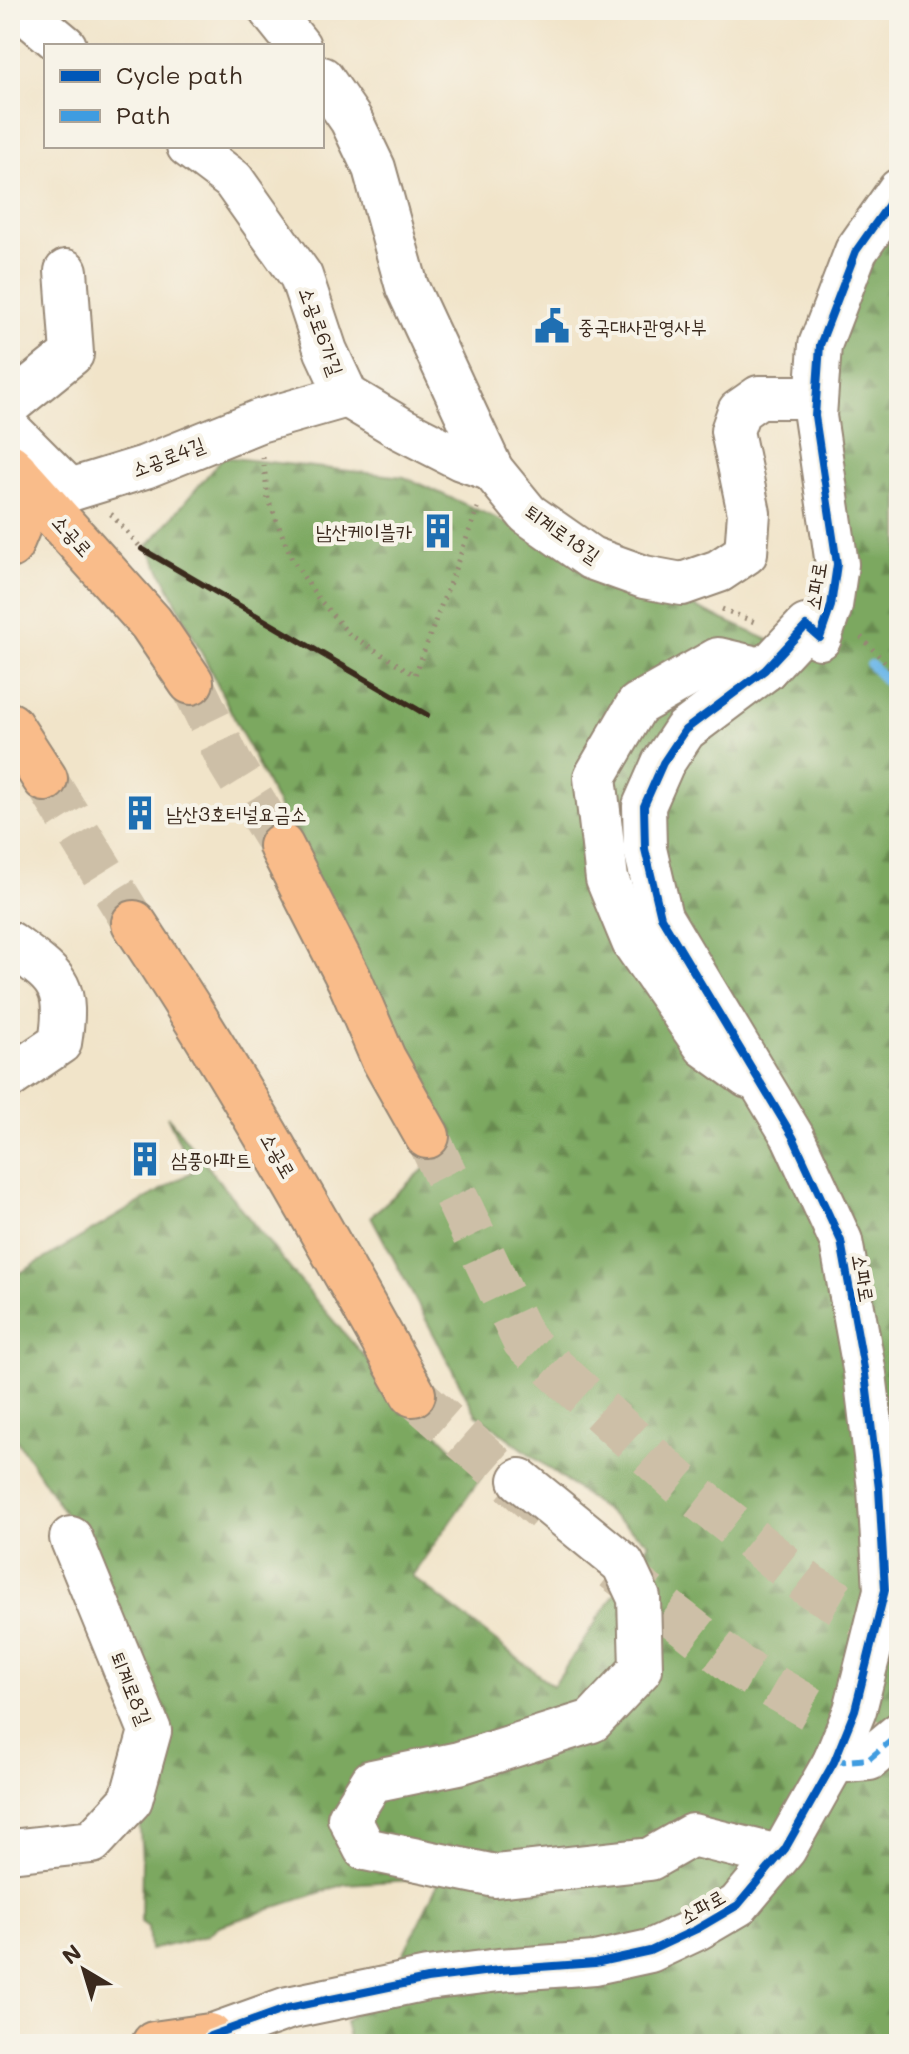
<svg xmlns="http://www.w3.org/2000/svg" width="909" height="2054" viewBox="0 0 909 2054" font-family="Mali,'Poor Story',sans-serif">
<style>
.forest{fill:url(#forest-firs);stroke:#5c693f;stroke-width:2}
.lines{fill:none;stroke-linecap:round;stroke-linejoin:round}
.stream{stroke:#72b9e9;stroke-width:10}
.major-tunnel{stroke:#cdbfa7;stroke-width:44;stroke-dasharray:44 22;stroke-linecap:butt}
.minor-casing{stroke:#968774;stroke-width:46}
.major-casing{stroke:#968774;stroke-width:48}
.path{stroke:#968774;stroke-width:5;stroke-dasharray:2 6;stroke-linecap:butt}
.minor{stroke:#fff;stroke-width:42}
.major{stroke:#f9bc8a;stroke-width:44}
.rail{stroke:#3b2a1e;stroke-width:6}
.quiet{stroke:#3f9ce0;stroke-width:6;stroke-dasharray:12 6;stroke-linecap:butt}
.cycleway-casing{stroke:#f7f3e8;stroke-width:13}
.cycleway{stroke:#0057b8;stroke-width:8}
.labels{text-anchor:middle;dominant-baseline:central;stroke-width:8;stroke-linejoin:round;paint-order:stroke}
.poi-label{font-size:20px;fill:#3b2a1e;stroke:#f7f3e8;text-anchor:start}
.street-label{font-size:20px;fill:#3b2a1e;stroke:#f7f3e8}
</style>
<defs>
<pattern id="forest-firs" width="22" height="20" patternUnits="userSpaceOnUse" patternTransform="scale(2)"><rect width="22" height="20" fill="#7ca860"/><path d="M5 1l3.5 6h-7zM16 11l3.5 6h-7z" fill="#67894f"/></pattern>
</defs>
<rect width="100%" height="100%" fill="#f7f3e8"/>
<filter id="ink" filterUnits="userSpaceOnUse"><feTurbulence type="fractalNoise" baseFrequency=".0125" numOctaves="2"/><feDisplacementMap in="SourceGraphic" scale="16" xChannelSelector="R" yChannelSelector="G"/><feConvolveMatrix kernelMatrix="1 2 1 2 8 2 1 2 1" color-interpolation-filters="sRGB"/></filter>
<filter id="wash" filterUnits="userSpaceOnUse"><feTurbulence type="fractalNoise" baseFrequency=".006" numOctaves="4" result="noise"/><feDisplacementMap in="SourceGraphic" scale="32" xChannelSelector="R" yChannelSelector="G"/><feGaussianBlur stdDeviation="1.8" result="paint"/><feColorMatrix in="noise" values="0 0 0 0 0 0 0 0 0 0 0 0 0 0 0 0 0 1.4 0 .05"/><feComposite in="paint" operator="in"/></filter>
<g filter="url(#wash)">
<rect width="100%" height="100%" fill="#f1e4c9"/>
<path class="forest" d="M899,228V2044H350L345,2022L388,1986L438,1883L429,1879L345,1884L219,1926L206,1936L150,1950L148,1927L141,1922L142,1860L139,1816L164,1739L77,1532L10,1430V1279L193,1171L167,1116C267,1240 364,1369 482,1476L412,1576L553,1686L649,1543L476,1414L371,1216L449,1147L148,546L223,457L404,477L784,647L820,637L815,416L856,251Z"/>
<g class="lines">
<path class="stream" d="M871,665L899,694"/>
</g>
</g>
<g filter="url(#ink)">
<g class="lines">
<g class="major-tunnel">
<path d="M191,682L230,763L281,846"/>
<path d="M45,779L134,923"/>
<path d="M427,1136L524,1341L681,1484L810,1586L899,1637"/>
<path d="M413,1394L546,1512"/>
<path d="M614,1569L739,1667L881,1749"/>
</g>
<g class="minor-casing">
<g id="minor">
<path d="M22,10L65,46"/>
<path d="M270,10L299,46"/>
<path d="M322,78L351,120L374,168L407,287L492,470L528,514L591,558L644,577L682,584L719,571L746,553L749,513L732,431L739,411L759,397H815"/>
<path d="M188,146L233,180L301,276L326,351L347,396L402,429L461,459L492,470"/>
<path d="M10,404L72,354L66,271"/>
<path d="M10,430L70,490L145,467L259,421L347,396"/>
<path d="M10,943C56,978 70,982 60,1043L10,1077"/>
<path d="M748,1077L705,1046L633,942L607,879L595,777L637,705L718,659L765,670"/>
<path d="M520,1480L623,1564L639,1598L641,1669L592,1721L459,1763L372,1781L349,1818L365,1849L495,1876L650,1859L692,1835L778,1856"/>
<path d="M834,1762L869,1759L899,1734"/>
<path d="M10,1851L92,1842L131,1800L150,1731L71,1538"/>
<path d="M210,2036L288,2008L427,1979L499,1970L595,1963L650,1951L697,1929L738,1905L785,1849L834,1762L855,1710L885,1590L879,1489L865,1374L841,1241L793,1137L661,917L645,849L644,806L663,763L685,730L765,670L806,626L820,638L831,606L837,564L815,416L820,345L856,251L899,190"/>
</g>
</g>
<g class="major-casing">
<g id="major">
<path d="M10,466L151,623L191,682"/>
<path d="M10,546L20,522L16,472"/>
<path d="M10,725L45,779"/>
<path d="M281,846L350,981L383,1058L427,1136"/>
<path d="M134,923C235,1075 324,1234 413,1394"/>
<path d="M154,2044L210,2036"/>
</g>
</g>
<g class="path">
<path d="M263,457L268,499L292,559L317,597L349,634L415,675L478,508"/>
<path d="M111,514L142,549"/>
<path d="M722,609L757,623"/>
<path d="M861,637L899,677"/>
</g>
<use href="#minor" class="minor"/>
<use href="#major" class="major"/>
<path class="rail" d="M142,549L427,715"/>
<path class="quiet" d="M834,1762L869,1759L899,1734"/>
<g class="cycleway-casing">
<path id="cycleway" d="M210,2036L288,2008L427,1979L499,1970L595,1963L650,1951L697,1929L738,1905L785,1849L834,1762L855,1710L885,1590L879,1489L865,1374L841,1241L793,1137L661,917L645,849L644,806L663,763L685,730L765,670L806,626L820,638L831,606L837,564L815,416L820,345L856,251L899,190"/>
</g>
<use href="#cycleway" class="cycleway"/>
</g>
</g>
<defs>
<g id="civic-bare" transform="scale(2.76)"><path d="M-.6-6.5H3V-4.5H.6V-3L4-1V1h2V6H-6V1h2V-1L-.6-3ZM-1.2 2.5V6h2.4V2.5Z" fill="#1f6fb2" stroke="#f7f3e8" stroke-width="2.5" paint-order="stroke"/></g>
<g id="building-bare" transform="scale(2.76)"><path d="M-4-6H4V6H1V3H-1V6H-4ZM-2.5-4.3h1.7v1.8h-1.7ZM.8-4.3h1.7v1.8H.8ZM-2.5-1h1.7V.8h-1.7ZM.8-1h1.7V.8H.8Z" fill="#1f6fb2" stroke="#f7f3e8" stroke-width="2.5" paint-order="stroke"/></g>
</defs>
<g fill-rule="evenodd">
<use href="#civic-bare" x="552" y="326"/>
<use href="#building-bare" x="438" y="531"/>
<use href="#building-bare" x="140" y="813"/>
<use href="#building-bare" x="145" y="1159"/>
</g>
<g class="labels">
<g class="poi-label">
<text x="578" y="326">중국대사관영사부</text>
<text x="412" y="531" text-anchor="end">남산케이블카</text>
<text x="166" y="813">남산3호터널요금소</text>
<text x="171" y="1159">삼풍아파트</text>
</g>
<g class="street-label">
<text transform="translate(322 331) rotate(70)">소공로6가길</text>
<text transform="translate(168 456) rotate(-21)">소공로4길</text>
<text transform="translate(563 533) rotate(35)">퇴계로18길</text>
<text transform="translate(73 535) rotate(48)">소공로</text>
<text transform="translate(815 586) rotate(-81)">소파로</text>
<text transform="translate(279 1155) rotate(60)">소공로</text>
<text transform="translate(864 1278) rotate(80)">소파로</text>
<text transform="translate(132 1688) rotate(68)">퇴계로8길</text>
<text transform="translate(702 1906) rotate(-30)">소파로</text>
</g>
</g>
<rect width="909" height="2054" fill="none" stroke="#f7f3e8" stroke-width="40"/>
<rect x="44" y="44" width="280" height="104" fill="#f7f3e8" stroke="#aca397" stroke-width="2"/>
<rect x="60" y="70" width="40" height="12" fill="#0057b8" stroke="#aca397" stroke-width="2"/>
<text x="116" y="84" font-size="24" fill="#3b2a1e">Cycle path</text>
<rect x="60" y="110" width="40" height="12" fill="#3f9ce0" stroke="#aca397" stroke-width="2"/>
<text x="116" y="124" font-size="24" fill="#3b2a1e">Path</text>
<g transform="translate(84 1970) rotate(322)" stroke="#f7f3e8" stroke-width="6" paint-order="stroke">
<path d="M0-6L14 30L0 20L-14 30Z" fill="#3b2a1e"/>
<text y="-12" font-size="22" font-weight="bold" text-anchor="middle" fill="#3b2a1e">N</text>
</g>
</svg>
